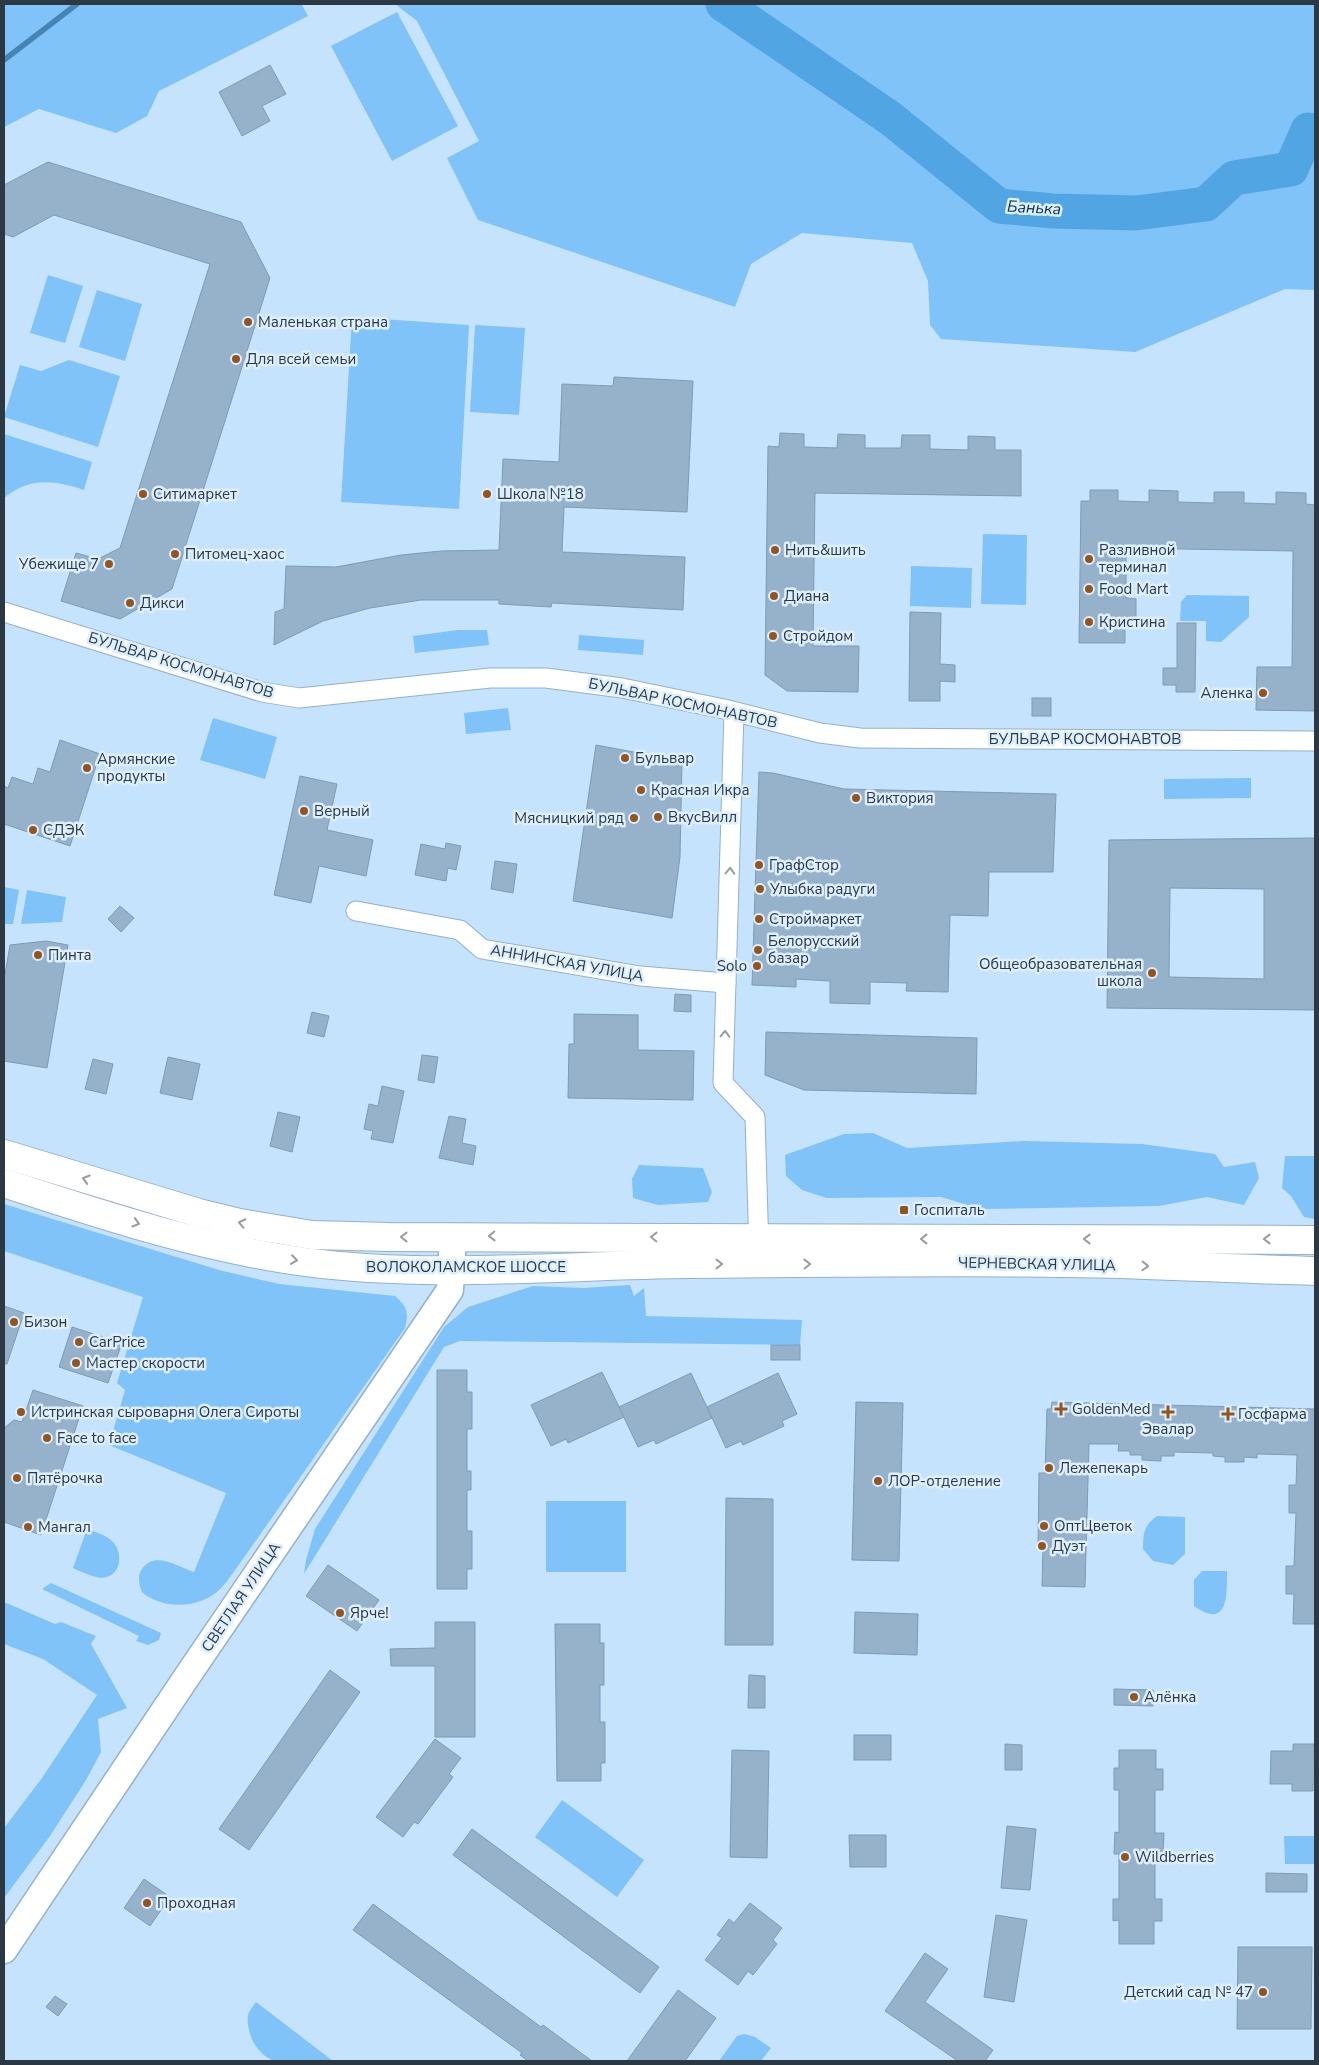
<svg xmlns="http://www.w3.org/2000/svg" width="1319" height="2065" viewBox="0 0 1319 2065" font-family="'Nunito Sans',sans-serif">
<style>
.green{fill:#80c3f8}
.lines{fill:none;stroke-linecap:round;stroke-linejoin:round}
.stream{stroke:#4684b3;stroke-width:5.5}
.river{stroke:#51a5e3;stroke-width:35}
.building{fill:#95b2ca;stroke:#7e9bb2;fill-rule:evenodd}
.street-casing{stroke:#94b1c9;stroke-width:21}
.secondary-casing{stroke:#94b1c9;stroke-width:29}
.primary-casing{stroke:#94b1c9;stroke-width:30}
.street{stroke:#fff;stroke-width:19}
.secondary{stroke:#fff;stroke-width:26}
.primary{stroke:#fff;stroke-width:28}
.oneway{stroke:#969ca0}
.poi-dot{fill:#94541d;stroke:#ddeffe;stroke-width:2}
.labels{text-anchor:middle;dominant-baseline:central;stroke-width:5;stroke-linejoin:round;paint-order:stroke}
.poi-label{font-size:15px;fill:#2c3842;stroke:#ddeffe;text-anchor:start}
.street-label{font-size:15px;fill:#2c3842;stroke:#ddeffe}
.water-label{font-size:16px;font-style:italic;fill:#0b2f48;stroke:#ddeffe}
</style>
<rect width="100%" height="100%" fill="#c5e3fc"/>
<g class="green">
<path d="M4,4H304L302,5L308,16L159,91L147,116L116,133L39,109L4,127Z"/>
<path d="M395,4H1315V290L1285,289L1135,352L941,339L930,325L928,281L912,243L802,233L751,264L735,307L478,220L447,158L479,141L417,21Z"/>
<path d="M397,12L458,126L392,161L331,46Z"/>
<path d="M48,275L83,286L65,343L30,333Z"/>
<path d="M97,290L142,304L125,361L79,347Z"/>
<path d="M352,317L469,325L459,509L341,502Z"/>
<path d="M475,325L525,328L519,415L470,412Z"/>
<path d="M69,360L120,376L98,447L4,417L20,365L41,371Z"/>
<path d="M4,434L92,462L84,490C55,480 29,477 4,498Z"/>
<path d="M983,534L1027,535L1026,605L981,604Z"/>
<path d="M911,566L972,568L971,608L910,606Z"/>
<path d="M1187,595L1249,596V617L1221,642L1206,641V621H1180L1181,602Z"/>
<path d="M458,630H487L489,645L415,653L413,636Z"/>
<path d="M579,635L644,640L643,655L578,650Z"/>
<path d="M508,708L511,730L466,734L464,713Z"/>
<path d="M213,718L277,737L265,779L200,760Z"/>
<path d="M1251,778V798L1164,799V779Z"/>
<path d="M4,887L19,890L13,924H4Z"/>
<path d="M27,890L66,897L62,922L21,924Z"/>
<path d="M873,1133L907,1148L1024,1141L1142,1144L1215,1154L1224,1167L1255,1162L1259,1178L1244,1205L1207,1197L1159,1206L981,1209L941,1197L827,1198L802,1190L786,1176L785,1155L844,1134Z"/>
<path d="M1285,1156H1315V1219L1304,1217L1291,1196L1282,1188Z"/>
<path d="M639,1165L703,1168L712,1192L708,1202L658,1205L633,1198L632,1179Z"/>
<path d="M4,1204L219,1270L279,1284L395,1296C407,1306 409,1313 405,1328L238,1566C232,1574 227,1582 221,1588C202,1609 162,1610 142,1592C139,1584 137,1576 142,1569C155,1550 178,1567 194,1572L226,1493L109,1445L125,1390L117,1383L143,1297L4,1251Z"/>
<path d="M630,1285L634,1296L644,1288L646,1316L802,1320L800,1345L460,1341L444,1347L304,1574L306,1560L315,1529L444,1327L468,1307L533,1286L583,1288Z"/>
<rect x="546" y="1501" width="80" height="71"/>
<path d="M1157,1516L1185,1517V1554L1173,1565L1153,1561L1143,1549C1143,1533 1144,1525 1157,1516Z"/>
<path d="M87,1529C95,1532 106,1535 112,1541C122,1550 123,1572 107,1577C96,1580 83,1572 73,1568Z"/>
<path d="M1202,1571H1227C1227,1596 1228,1630 1194,1606V1580Z"/>
<path d="M51,1583L161,1633L159,1640L148,1645L136,1641L139,1636L42,1589Z"/>
<path d="M4,1602L55,1624L61,1622L96,1636L91,1644L127,1708L98,1719L101,1752L86,1780L50,1836L4,1898V1828L42,1778L97,1695L43,1659L4,1644Z"/>
<path d="M562,1800L644,1860L617,1897L535,1837Z"/>
<path d="M1284,1836H1315V1864H1285Z"/>
<path d="M256,2002L333,2061C322,2061 281,2064 274,2061C256,2054 246,2033 248,2015C249,2011 253,2006 256,2002Z"/>
<path d="M745,2034L755,2037L771,2048L761,2061H719L737,2036Z"/>
</g>
<g class="lines">
<path class="stream" d="M4,60L77,4"/>
<path class="river" d="M723,4L890,118L999,206L1053,211L1136,213L1206,204L1234,178L1291,169L1308,130L1315,131"/>
</g>
<g class="building">
<path d="M270,65L286,94L262,106L270,121L242,136L219,92Z"/>
<path d="M48,162L241,222L270,278L172,589L120,619L61,601L76,553L98,559L120,548L210,264L54,215L13,237L4,234V185Z"/>
<path d="M614,377L693,381L687,512L564,507L562,552L685,557L683,610L552,603L551,607L499,604V600H421L370,608L323,621L274,645L275,612L284,609L286,566L336,567L401,555L441,551L499,550L503,459L559,462L562,384L613,386Z"/>
<path d="M780,433L804,434V447L837,448L838,434L865,435V448H901L902,435H930V449L968,450V436L995,437V450H1021V496L815,493L813,646H859L858,692L787,691L765,675L768,446L779,447Z"/>
<path d="M1090,490H1118V501L1149,502V490L1178,491V502L1214,503V492H1244V503L1276,504V492L1306,493V504L1315,505V711L1256,710L1257,667H1292L1293,551L1126,548V598L1136,599V625H1125V643H1079L1081,501H1090Z"/>
<path d="M910,612L941,613L940,664L955,665V682L940,681V701H909Z"/>
<path d="M1177,623H1196L1195,692H1176V685H1163V668H1177Z"/>
<rect x="1032" y="698" width="19" height="18"/>
<path d="M60,740L100,754L70,846L4,824V786L8,788L12,777L33,784L38,768L50,772Z"/>
<path d="M596,745L682,761L680,857L672,918L573,901Z"/>
<path d="M759,772L773,773L844,789L1056,794L1053,872H989L988,916L950,915L948,992L906,991L907,983L870,982V1004L830,1003V981L796,979V987L752,985Z"/>
<path d="M300,776L337,784L327,830L373,840L366,876L319,866L311,903L274,895Z"/>
<path d="M1315,838V1010L1107,1008L1109,840ZM1170,888L1264,889V979L1169,977Z"/>
<path d="M446,843L461,846L456,870L448,868L446,881L415,875L421,844L445,849Z"/>
<path d="M495,861L517,864L513,893L491,889Z"/>
<path d="M120,906L134,918L121,932L108,919Z"/>
<path d="M46,941L68,945L47,1068L4,1061V980L10,945Z"/>
<path d="M675,994L691,995V1012L674,1011Z"/>
<path d="M312,1012L329,1016L324,1037L307,1033Z"/>
<path d="M574,1014L638,1015V1050L694,1051L693,1100L568,1098L569,1044H574Z"/>
<path d="M766,1032L977,1038L976,1094L804,1090L765,1075Z"/>
<path d="M422,1055L438,1057L434,1083L418,1080Z"/>
<path d="M168,1057L200,1064L192,1100L160,1093Z"/>
<path d="M93,1059L113,1064L106,1094L85,1089Z"/>
<path d="M382,1086L404,1091L393,1143L371,1139L373,1131L364,1129L369,1104L378,1106Z"/>
<path d="M278,1112L300,1117L292,1152L270,1146Z"/>
<path d="M449,1116L466,1119L462,1143L476,1146L473,1165L439,1158Z"/>
<path d="M4,1306L24,1313L7,1364H4Z"/>
<path d="M72,1327L122,1343L108,1383L59,1367Z"/>
<rect x="771" y="1345" width="29" height="15"/>
<path d="M437,1370H467V1392H472V1429H467V1471H471V1490H467V1531H472V1569H467V1589H437Z"/>
<path d="M602,1372L624,1417L568,1443L566,1439L551,1446L531,1405Z"/>
<path d="M691,1373L712,1418L656,1444L654,1440L638,1447L619,1407Z"/>
<path d="M778,1373L797,1414L782,1421L784,1426L743,1445L741,1441L726,1448L707,1407Z"/>
<path d="M33,1390L83,1406L41,1535L4,1522V1428L14,1420L22,1422Z"/>
<path d="M856,1402L903,1403L899,1561L852,1560Z"/>
<path d="M1052,1402L1315,1409V1624H1293L1294,1594H1286V1566H1294L1296,1513H1289V1485H1296L1297,1455L1257,1454V1458L1244,1457V1462H1225V1457L1213,1456V1453L1174,1452V1456H1161V1461L1142,1460V1455H1130V1451H1118L1119,1444H1089L1085,1587L1042,1586L1043,1548H1038L1039,1473H1045L1047,1409H1051Z"/>
<path d="M726,1498L773,1499V1645H725Z"/>
<path d="M328,1565L379,1600L357,1631L306,1596Z"/>
<path d="M855,1612L918,1614L917,1655L854,1653Z"/>
<path d="M435,1622H475V1737H435V1666H391L390,1649L435,1648Z"/>
<path d="M555,1624H600V1643H604V1685H600V1722H605V1763H601V1781H557Z"/>
<path d="M330,1670L360,1692L249,1850L219,1829Z"/>
<path d="M749,1675L765,1676V1708H748Z"/>
<path d="M1114,1689L1153,1690V1706L1114,1705Z"/>
<rect x="854" y="1735" width="37" height="25"/>
<path d="M435,1739L461,1758L449,1774L453,1777L418,1824L414,1822L403,1837L376,1817Z"/>
<path d="M1005,1744L1022,1745V1770H1005Z"/>
<path d="M1293,1744H1314L1315,1784H1313V1791H1292V1784H1270L1271,1751H1293Z"/>
<path d="M732,1750L769,1751L767,1858L730,1857Z"/>
<path d="M1119,1750H1156V1769H1163V1790H1155V1833H1164L1163,1854H1155V1899H1162V1921H1154V1944H1119V1920L1113,1921V1899H1119V1854H1114L1115,1832L1119,1833V1790H1114V1768H1119Z"/>
<path d="M1007,1826L1036,1829L1030,1890L1001,1888Z"/>
<path d="M472,1829L659,1967L640,1993L453,1855Z"/>
<path d="M849,1835H886V1867H850Z"/>
<path d="M1266,1873L1307,1874V1892H1266Z"/>
<path d="M144,1879L170,1897L150,1926L124,1908Z"/>
<path d="M750,1903L782,1928L773,1940L777,1944L753,1975L748,1971L738,1985L705,1960L722,1938L717,1935L729,1919L734,1923Z"/>
<path d="M373,1904L541,2027L543,2025L592,2061H528L520,2055L522,2053L353,1930Z"/>
<path d="M996,1915L1027,1920L1014,2002L984,1997Z"/>
<path d="M1238,1947H1312L1311,2029H1237Z"/>
<path d="M925,1953L948,1969L925,2002L993,2050L985,2061H958L885,2011Z"/>
<path d="M678,1990L716,2018L685,2061H627Z"/>
<path d="M55,1996L67,2004L58,2016L46,2007Z"/>
</g>
<g class="lines">
<g class="street-casing">
<g id="street">
<path d="M4,612L262,692L299,698L490,678H546L622,688L724,709L820,733L860,738L1315,741"/>
<path d="M734,712L723,1083L755,1117L759,1251"/>
<path d="M356,911L460,930L482,949L640,976L726,983"/>
</g>
</g>
<g class="secondary-casing">
<path id="secondary" d="M4,1950L184,1681L450,1290L453,1237"/>
</g>
<g class="primary-casing">
<g id="primary">
<path d="M4,1154L199,1213L240,1223L312,1235L389,1237L1315,1240"/>
<path d="M4,1183C102,1215 202,1248 305,1262C433,1279 563,1265 691,1264C817,1263 943,1261 1069,1263C1151,1264 1233,1269 1315,1271"/>
</g>
</g>
<use href="#street" class="street"/>
<use href="#secondary" class="secondary"/>
<use href="#primary" class="primary"/>
</g>
<defs><path id="oneway-chevron" d="M-2-3.5L2.5 0L-2 3.5" fill="none" stroke-width="1.6" stroke-linecap="round" stroke-linejoin="round" transform="scale(1.25)"/></defs>
<g class="oneway">
<use href="#oneway-chevron" transform="translate(730 871) rotate(-88)"/>
<use href="#oneway-chevron" transform="translate(725 1034) rotate(-88)"/>
<use href="#oneway-chevron" transform="translate(86 1179) rotate(-163)"/>
<use href="#oneway-chevron" transform="translate(136 1223) rotate(17)"/>
<use href="#oneway-chevron" transform="translate(242 1223) rotate(-168)"/>
<use href="#oneway-chevron" transform="translate(492 1236) rotate(179)"/>
<use href="#oneway-chevron" transform="translate(404 1237) rotate(180)"/>
<use href="#oneway-chevron" transform="translate(654 1237) rotate(-179)"/>
<use href="#oneway-chevron" transform="translate(924 1239) rotate(-180)"/>
<use href="#oneway-chevron" transform="translate(1087 1239) rotate(-180)"/>
<use href="#oneway-chevron" transform="translate(1267 1239) rotate(-180)"/>
<use href="#oneway-chevron" transform="translate(294 1260) rotate(8)"/>
<use href="#oneway-chevron" transform="translate(719 1264)"/>
<use href="#oneway-chevron" transform="translate(807 1264) rotate(-1)"/>
<use href="#oneway-chevron" transform="translate(1145 1266) rotate(2)"/>
</g>
<g class="poi-dot">
<circle cx="248" cy="322" r="5"/>
<circle cx="236" cy="359" r="5"/>
<circle cx="143" cy="494" r="5"/>
<circle cx="487" cy="494" r="5"/>
<circle cx="775" cy="550" r="5"/>
<circle cx="175" cy="554" r="5"/>
<circle cx="1089" cy="559" r="5"/>
<circle cx="109" cy="564" r="5"/>
<circle cx="1089" cy="589" r="5"/>
<circle cx="774" cy="596" r="5"/>
<circle cx="130" cy="603" r="5"/>
<circle cx="1089" cy="622" r="5"/>
<circle cx="773" cy="636" r="5"/>
<circle cx="1263" cy="693" r="5"/>
<circle cx="625" cy="758" r="5"/>
<circle cx="87" cy="768" r="5"/>
<circle cx="641" cy="790" r="5"/>
<circle cx="856" cy="798" r="5"/>
<circle cx="304" cy="811" r="5"/>
<circle cx="658" cy="817" r="5"/>
<circle cx="634" cy="818" r="5"/>
<circle cx="33" cy="830" r="5"/>
<circle cx="759" cy="865" r="5"/>
<circle cx="760" cy="889" r="5"/>
<circle cx="759" cy="919" r="5"/>
<circle cx="758" cy="950" r="5"/>
<circle cx="38" cy="955" r="5"/>
<circle cx="757" cy="966" r="5"/>
<circle cx="1152" cy="973" r="5"/>
<rect x="899" y="1205" width="10" height="10" rx="2.5"/>
<circle cx="14" cy="1322" r="5"/>
<circle cx="79" cy="1342" r="5"/>
<circle cx="76" cy="1363" r="5"/>
<path d="M1058.5 1401.5h5v5h5v5h-5v5h-5v-5h-5v-5h5z"/>
<circle cx="21" cy="1412" r="5"/>
<path d="M1165.5 1404.5h5v5h5v5h-5v5h-5v-5h-5v-5h5z"/>
<path d="M1225.5 1406.5h5v5h5v5h-5v5h-5v-5h-5v-5h5z"/>
<circle cx="47" cy="1438" r="5"/>
<circle cx="1049" cy="1468" r="5"/>
<circle cx="17" cy="1478" r="5"/>
<circle cx="878" cy="1481" r="5"/>
<circle cx="1044" cy="1526" r="5"/>
<circle cx="28" cy="1527" r="5"/>
<circle cx="1042" cy="1546" r="5"/>
<circle cx="340" cy="1613" r="5"/>
<circle cx="1134" cy="1697" r="5"/>
<circle cx="1125" cy="1857" r="5"/>
<circle cx="147" cy="1903" r="5"/>
<circle cx="1263" cy="1992" r="5"/>
</g>
<g class="labels">
<g class="poi-label">
<text x="258" y="322">Маленькая страна</text>
<text x="246" y="359">Для всей семьи</text>
<text x="153" y="494">Ситимаркет</text>
<text x="497" y="494">Школа №18</text>
<text x="785" y="550">Нить&amp;шить</text>
<text x="1099" y="550">Разливной<tspan x="1099" dy="17">терминал</tspan></text>
<text x="185" y="554">Питомец-хаос</text>
<text x="99" y="564" text-anchor="end">Убежище 7</text>
<text x="1099" y="589">Food Mart</text>
<text x="784" y="596">Диана</text>
<text x="140" y="603">Дикси</text>
<text x="1099" y="622">Кристина</text>
<text x="783" y="636">Стройдом</text>
<text x="1253" y="693" text-anchor="end">Аленка</text>
<text x="635" y="758">Бульвар</text>
<text x="97" y="759">Армянские<tspan x="97" dy="17">продукты</tspan></text>
<text x="651" y="790">Красная Икра</text>
<text x="866" y="798">Виктория</text>
<text x="314" y="811">Верный</text>
<text x="668" y="817">ВкусВилл</text>
<text x="624" y="818" text-anchor="end">Мясницкий ряд</text>
<text x="43" y="830">СДЭК</text>
<text x="769" y="865">ГрафСтор</text>
<text x="770" y="889">Улыбка радуги</text>
<text x="769" y="919">Строймаркет</text>
<text x="768" y="941">Белорусский<tspan x="768" dy="17">базар</tspan></text>
<text x="48" y="955">Пинта</text>
<text x="1142" y="964" text-anchor="end">Общеобразовательная<tspan x="1142" dy="17">школа</tspan></text>
<text x="747" y="966" text-anchor="end">Solo</text>
<text x="914" y="1210">Госпиталь</text>
<text x="24" y="1322">Бизон</text>
<text x="89" y="1342">CarPrice</text>
<text x="86" y="1363">Мастер скорости</text>
<text x="1072" y="1409">GoldenMed</text>
<text x="31" y="1412">Истринская сыроварня Олега Сироты</text>
<text x="1238" y="1414">Госфарма</text>
<text x="1168" y="1429" text-anchor="middle">Эвалар</text>
<text x="57" y="1438">Face to face</text>
<text x="1059" y="1468">Лежепекарь</text>
<text x="27" y="1478">Пятёрочка</text>
<text x="888" y="1481">ЛОР-отделение</text>
<text x="1054" y="1526">ОптЦветок</text>
<text x="38" y="1527">Мангал</text>
<text x="1052" y="1546">Дуэт</text>
<text x="350" y="1613">Ярче!</text>
<text x="1144" y="1697">Алёнка</text>
<text x="1135" y="1857">Wildberries</text>
<text x="157" y="1903">Проходная</text>
<text x="1253" y="1992" text-anchor="end">Детский сад № 47</text>
</g>
<g class="street-label">
<text transform="translate(181 665) rotate(17)">БУЛЬВАР КОСМОНАВТОВ</text>
<text transform="translate(683 703) rotate(12)">БУЛЬВАР КОСМОНАВТОВ</text>
<text x="1085" y="739">БУЛЬВАР КОСМОНАВТОВ</text>
<text transform="translate(567 963) rotate(10)">АННИНСКАЯ УЛИЦА</text>
<text transform="translate(1037 1264) rotate(1)">ЧЕРНЕВСКАЯ УЛИЦА</text>
<text x="466" y="1267">ВОЛОКОЛАМСКОЕ ШОССЕ</text>
<text transform="translate(241 1597) rotate(-56)">СВЕТЛАЯ УЛИЦА</text>
</g>
<g class="water-label">
<text transform="translate(1034 208) rotate(3)">Банька</text>
</g>
</g>
<rect width="1319" height="2065" fill="none" stroke="#2c3842" stroke-width="10"/>
</svg>
